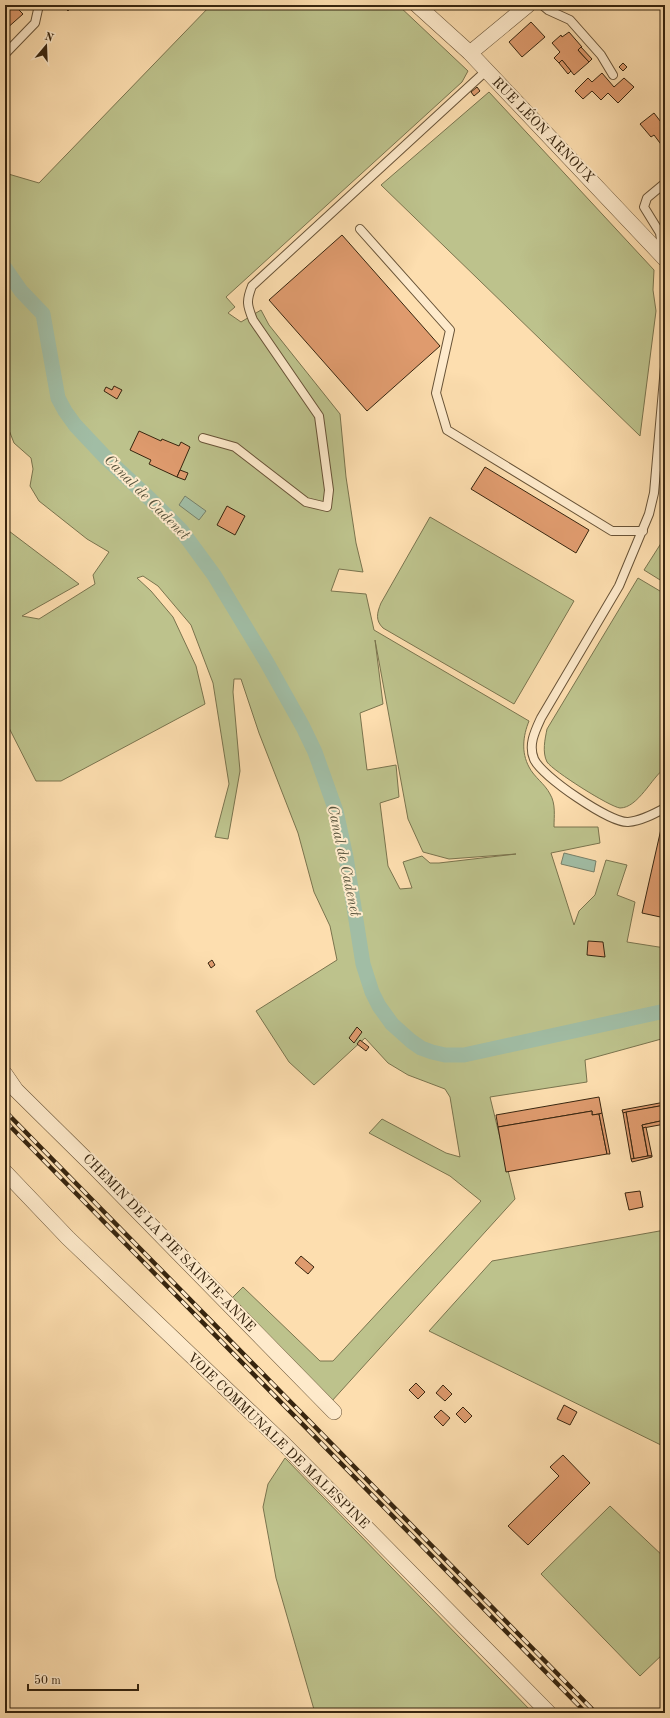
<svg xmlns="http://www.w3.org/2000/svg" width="670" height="1718" viewBox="0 0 670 1718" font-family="'Old Standard TT',serif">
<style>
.green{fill:#bdc28c;stroke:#7a744e;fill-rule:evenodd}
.water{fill:#a1bda5;stroke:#778069}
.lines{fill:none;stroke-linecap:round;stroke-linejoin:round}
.canal{stroke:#a1bda5;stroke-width:15}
.building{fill:#df9b6e;stroke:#37250f}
.service-casing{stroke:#685337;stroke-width:10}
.minor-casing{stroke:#685337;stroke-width:16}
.service{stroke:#feeacb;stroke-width:8}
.minor{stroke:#feeacb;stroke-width:15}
.rail-casing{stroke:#37250f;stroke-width:4.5}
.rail{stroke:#feeacb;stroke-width:3;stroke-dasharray:9;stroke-linecap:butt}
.labels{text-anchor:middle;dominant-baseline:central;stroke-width:4;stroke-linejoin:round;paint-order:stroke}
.street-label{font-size:14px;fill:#37250f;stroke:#feeacb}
.water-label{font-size:15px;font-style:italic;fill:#57533c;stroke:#feeacb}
</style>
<rect width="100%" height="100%" fill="#fddeaf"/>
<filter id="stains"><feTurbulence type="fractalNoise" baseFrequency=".005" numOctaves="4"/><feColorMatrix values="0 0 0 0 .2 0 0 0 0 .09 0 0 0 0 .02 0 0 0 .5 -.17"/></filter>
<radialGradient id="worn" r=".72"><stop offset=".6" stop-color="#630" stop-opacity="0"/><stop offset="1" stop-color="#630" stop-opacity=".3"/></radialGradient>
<g class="green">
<path d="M211,5H398L468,71L462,82L226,297L235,307L228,313L241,322L261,310L269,325L340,414L346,477L356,543L363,572L339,569L331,591L366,594L374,630L529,721C523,736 521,752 529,767C534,777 545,784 550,794C556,804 554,816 554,827H598L600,843L551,853L574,925L579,911L595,895L606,860L627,865L617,895L635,902L627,942L665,948V1038L585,1060L587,1082L490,1097L515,1199L331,1402L230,1300L243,1287L320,1361H333L481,1201L450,1176L369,1133L382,1119L446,1153L460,1157L450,1097L445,1089L408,1075L388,1063L365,1038L314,1085L289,1062L256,1011L337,960L330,926L314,892L298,833L259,733L241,679H234L233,692L240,771L228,839L215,837L229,784L213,683L191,625L158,586L143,576L137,578L151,591L173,617L196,666L205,704L61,781H36L5,720V528L79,584L22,616L39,619L95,584L93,575L109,552L87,539L39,501L30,486L33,469L31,458L14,443L7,425H5V173L39,183ZM375,640L408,819L423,852L449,859L516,854L439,863H430L422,856L403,862L412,888L400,889L388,866L380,803L399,797L396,765L367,770L360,713L383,704Z"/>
<path d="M489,92L654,270L653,290L656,311L640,436L381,185Z"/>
<path d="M430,517L574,601L514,704L383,628C375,620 377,613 381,603Z"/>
<path d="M665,537V583L644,570Z"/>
<path d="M638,578L665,594V768C652,777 638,808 620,808C610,807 553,771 547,762C542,752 545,739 547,729Z"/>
<path d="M665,1230V1447L429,1331L492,1261Z"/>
<path d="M285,1458L533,1713H315L276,1578L263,1507L268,1484Z"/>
<path d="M610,1506L665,1558V1652L640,1676L541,1574Z"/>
</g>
<g class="water">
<path d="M185,496L206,511L199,520L179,505Z"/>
<path d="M564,853L596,861L594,872L561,864Z"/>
</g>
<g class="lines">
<path class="canal" d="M5,268L21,291L43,314L58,398L65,411L75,425L107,459L150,499L181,530L214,575L266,661L303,727L315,752L336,811L346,857L363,964L372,992L379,1006L392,1024L411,1041L421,1048L432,1052L445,1055H464L665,1011"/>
</g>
<g class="building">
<path d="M5,5H14L23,14L5,30Z"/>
<path d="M62,5H73L68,11Z"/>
<path d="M531,22L545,37L522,57L509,42Z"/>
<path d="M569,32L582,47L578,50L589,62L574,75L562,60L559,63L554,58L560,52L552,43L561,35L562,37Z"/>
<path d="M581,47L592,59L589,62L578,50Z"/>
<path d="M562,60L571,71L568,74L559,63Z"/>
<path d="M623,63L627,67L623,71L619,67Z"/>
<path d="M602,73L614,87L624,78L634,87L618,103L608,93L601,100L592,91L583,99L575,91L588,78L592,82Z"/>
<path d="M477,87L480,91L474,96L471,92Z"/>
<path d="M654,113L664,126L665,125V145L663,147L654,135L651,137L640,124Z"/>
<path d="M342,235L440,346L367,411L269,300Z"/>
<path d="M114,386L122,390L117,399L104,391L106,387L112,390Z"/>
<path d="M139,431L161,441L162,439L179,446L181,442L190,447L177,477L149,464L151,460L130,450Z"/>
<path d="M485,467L589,530L576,553L471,489Z"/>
<path d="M180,470L188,473L185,480L177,477Z"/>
<path d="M227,506L245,516L235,535L217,525Z"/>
<path d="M661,829H665V918L642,913Z"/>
<path d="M588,941L603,942L605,957L587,955Z"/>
<path d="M212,960L215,965L211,968L208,963Z"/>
<path d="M357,1027L362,1032L354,1043L349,1038Z"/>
<path d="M360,1040L369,1047L366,1051L357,1044Z"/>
<path d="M599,1097L602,1113L599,1114L592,1115V1111L498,1127L496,1115Z"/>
<path d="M665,1102V1105L623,1113L622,1110Z"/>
<path d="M665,1105V1120L642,1125L648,1156L634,1159L626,1112Z"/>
<path d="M592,1111V1115L599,1114L607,1154L506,1172L498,1127Z"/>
<path d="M626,1112L634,1159H631L623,1113Z"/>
<path d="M602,1113L610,1154H607L599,1114Z"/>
<path d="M665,1120V1124L643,1128L642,1125Z"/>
<path d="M646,1127L652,1156H648L643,1128Z"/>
<path d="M648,1156H652V1157L632,1162L631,1159Z"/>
<path d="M640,1191L643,1207L629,1210L625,1193Z"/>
<path d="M301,1256L314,1267L308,1274L295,1263Z"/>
<path d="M416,1383L425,1392L418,1399L409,1390Z"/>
<path d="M443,1385L452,1394L445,1401L436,1393Z"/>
<path d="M564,1405L577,1412L570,1425L557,1419Z"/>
<path d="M463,1407L472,1416L465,1423L456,1414Z"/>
<path d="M441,1410L450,1418L443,1426L434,1417Z"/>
<path d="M563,1455L590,1483L528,1545L508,1526L559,1476L550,1467Z"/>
</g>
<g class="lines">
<g class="service-casing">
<g id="service">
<path d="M542,5L548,10L570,20L601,55L613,75"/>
<path d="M5,54L35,23L39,5"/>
<path d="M360,229L450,330L436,393L447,430L612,531H643"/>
<path d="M663,254L660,233L644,207L647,198L665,183"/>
<path d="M665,367L654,493L649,514L619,586L541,718C535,731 528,745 534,759C541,776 610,823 628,822C641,821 654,814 665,808"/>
<path d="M203,438L235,447L306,502L327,507L329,490L319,416L253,320C247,305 246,301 252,286L487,70"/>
</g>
</g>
<g class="minor-casing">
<g id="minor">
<path d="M417,5L470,53L665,259"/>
<path d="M470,53L528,5"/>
<path d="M5,1074L16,1090L94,1167L334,1412"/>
<path d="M5,1172L68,1238L285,1445L549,1713"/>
</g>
</g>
<use href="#service" class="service"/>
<use href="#minor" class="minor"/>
<g class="rail-casing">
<g id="rail">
<path d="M5,1111L596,1713"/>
<path d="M5,1121L586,1713"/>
</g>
</g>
<use href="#rail" class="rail"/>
</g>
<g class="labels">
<g class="street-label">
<text transform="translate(543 130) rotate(46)">RUE LÉON ARNOUX</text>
<text transform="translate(169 1243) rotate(46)">CHEMIN DE LA PIE SAINTE-ANNE</text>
<text transform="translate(278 1441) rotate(44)">VOIE COMMUNALE DE MALESPINE</text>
</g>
<g class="water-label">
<text transform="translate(146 498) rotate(45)">Canal de Cadenet</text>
<text transform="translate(343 861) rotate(78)">Canal de Cadenet</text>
</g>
</g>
<rect width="670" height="1718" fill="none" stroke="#fddeaf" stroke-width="20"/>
<rect x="6" y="6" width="658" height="1706" fill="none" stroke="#37250f" stroke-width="2"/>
<rect x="10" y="10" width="650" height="1698" fill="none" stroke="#37250f"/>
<g transform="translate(46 46) rotate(19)" stroke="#feeacb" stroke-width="3" paint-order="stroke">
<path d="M0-3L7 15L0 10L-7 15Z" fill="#37250f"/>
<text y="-6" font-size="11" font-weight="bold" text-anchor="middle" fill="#37250f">N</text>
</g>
<path d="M28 1684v6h110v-6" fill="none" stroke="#37250f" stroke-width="2"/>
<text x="34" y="1684" font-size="12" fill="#37250f" stroke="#feeacb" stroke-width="3" paint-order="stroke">50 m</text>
<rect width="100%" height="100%" filter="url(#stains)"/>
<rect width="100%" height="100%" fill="url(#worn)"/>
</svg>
